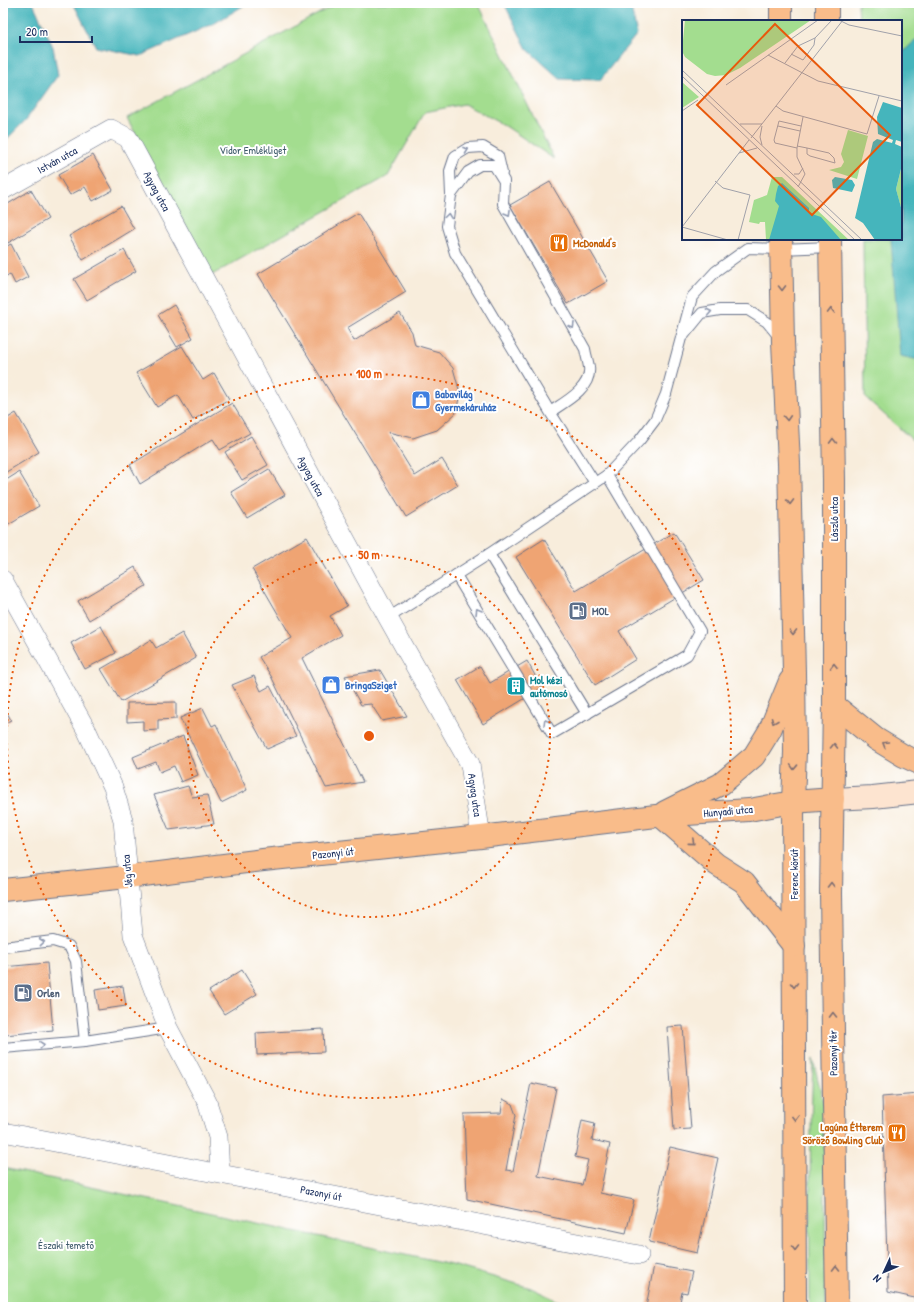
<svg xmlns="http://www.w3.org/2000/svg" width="922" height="1310" viewBox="0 0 922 1310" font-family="'Patrick Hand',sans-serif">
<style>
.green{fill:#a3dd8f;stroke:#5f8676}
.water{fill:#45b5bc;stroke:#30728d}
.building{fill:#efa473}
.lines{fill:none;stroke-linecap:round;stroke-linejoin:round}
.lane-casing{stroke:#68728a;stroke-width:12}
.street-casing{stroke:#68728a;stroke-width:20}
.secondary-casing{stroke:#68728a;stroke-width:24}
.primary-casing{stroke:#68728a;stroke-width:24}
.lane{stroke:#fff;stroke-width:10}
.street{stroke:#fff;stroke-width:19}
.secondary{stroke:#fde4d0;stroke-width:22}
.primary{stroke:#f9bc8a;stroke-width:22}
.oneway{stroke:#8d97ae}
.oneway2{stroke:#7f6e72}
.ring{fill:none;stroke:#e8590c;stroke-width:2;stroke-dasharray:2 4}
.labels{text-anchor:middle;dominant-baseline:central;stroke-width:4;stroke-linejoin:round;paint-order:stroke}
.park-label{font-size:11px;fill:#3d5a6a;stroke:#fff}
.street-label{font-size:11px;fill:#1b2f5e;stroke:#fff}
.food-label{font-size:11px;font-weight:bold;fill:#c56008;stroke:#fff;text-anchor:start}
.shop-label{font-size:11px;font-weight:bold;fill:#366cbe;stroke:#fff;text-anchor:start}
.service-label{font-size:11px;font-weight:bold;fill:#4e5e75;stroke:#fff;text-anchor:start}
.culture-label{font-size:11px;font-weight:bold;fill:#0d838f;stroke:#fff;text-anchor:start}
.inset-road{fill:none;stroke:#a0a1aa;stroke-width:1}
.view{fill:#e8590c;fill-opacity:0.15;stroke:#e8590c;stroke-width:2}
.inset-edge{fill:none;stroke:#1b2f5e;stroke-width:2}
.centre{fill:#e8590c;stroke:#fff;stroke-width:2}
.ring-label{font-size:12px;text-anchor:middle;font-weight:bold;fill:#e8590c;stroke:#fff;stroke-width:4;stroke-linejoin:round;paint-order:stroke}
</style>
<rect width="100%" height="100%" fill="#fff"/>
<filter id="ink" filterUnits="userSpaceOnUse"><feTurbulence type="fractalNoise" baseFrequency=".025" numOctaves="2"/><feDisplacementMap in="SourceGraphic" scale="8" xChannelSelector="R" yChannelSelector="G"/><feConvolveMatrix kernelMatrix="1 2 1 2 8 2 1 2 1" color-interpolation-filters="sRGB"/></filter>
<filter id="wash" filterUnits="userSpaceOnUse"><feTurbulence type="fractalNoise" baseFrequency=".012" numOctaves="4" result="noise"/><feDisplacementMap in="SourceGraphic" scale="16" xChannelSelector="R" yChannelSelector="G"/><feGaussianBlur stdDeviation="0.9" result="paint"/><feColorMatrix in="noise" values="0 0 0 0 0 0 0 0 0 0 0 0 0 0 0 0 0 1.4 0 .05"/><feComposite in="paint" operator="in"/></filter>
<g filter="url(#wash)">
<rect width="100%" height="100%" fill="#f8eddc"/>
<g class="green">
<path d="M338,3H478L554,159L507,127L464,104L425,112L388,176L212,275L127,118Z"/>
<path d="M858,3H919V446L865,397L863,239H901V21H859Z"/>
<path d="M813,1059L824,1106L826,1307H810C809,1224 810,1142 813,1059Z"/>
<path d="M3,1168L456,1266L531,1288L571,1307H3Z"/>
</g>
<g class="water">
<path d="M3,3H33L53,47L58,75L26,120L3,143Z"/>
<path d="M73,3H248L215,23L140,56L96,47Z"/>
<path d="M504,3H630L637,34L600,80L560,79L527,49Z"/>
<path d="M919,37V360L900,356L891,239H901V54Z"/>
</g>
<g id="blocks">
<g class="building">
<path d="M93,155L113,190L93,201L85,187L70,195L58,175Z"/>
<path d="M550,182L608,281L568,304L510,205Z"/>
<path d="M31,190L48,219L8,243L3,234V207Z"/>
<path d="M121,206L134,229L83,260L69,236Z"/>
<path d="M358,213L406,292L347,328L354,341L400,313L412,332L415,345L439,352L453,368L460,393L456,413L437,430L413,438L388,432L415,476L442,459L458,485L406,517L258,274Z"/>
<path d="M11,244L28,277L15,284L10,274L3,278V248Z"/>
<path d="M124,250L136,271L87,300L74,279Z"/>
<path d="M174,305L193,338L177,347L158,315Z"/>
<path d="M182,346L203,380L214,373L229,399L193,420L178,395L157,407L136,373Z"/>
<path d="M232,403L250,433L220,450L213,439L140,484L130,465Z"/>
<path d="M16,413L39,452L3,474V421Z"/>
<path d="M251,436L268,465L242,480L225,452Z"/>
<path d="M269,469L285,495L247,518L231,492Z"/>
<path d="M19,472L39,506L5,526L3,522V482Z"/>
<path d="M674,532L704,580L619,631L636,659L595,685L516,557L544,539L576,591Z"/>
<path d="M307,537L347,606L330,616L341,635L302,658L363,782L326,788L271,676L259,657L292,638L252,569Z"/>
<path d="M135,567L146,586L89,620L78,601Z"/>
<path d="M101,626L116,653L85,669L71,643Z"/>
<path d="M182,633L196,658L121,702L101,669L151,640L156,648Z"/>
<path d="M527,661L542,688L483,724L457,680L480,666L490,683Z"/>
<path d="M380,670L407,716L382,721L371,704L361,705L345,676Z"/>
<path d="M254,676L261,691L270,686L296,736L267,749L232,685Z"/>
<path d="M176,702V719L158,720V730L143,731V721L127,722V703Z"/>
<path d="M3,705L11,720L3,724Z"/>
<path d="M203,708L212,726L216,724L247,790L221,803L180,718Z"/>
<path d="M183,736L198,775L181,782L174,766L160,772L156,762L138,769L133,757Z"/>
<path d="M188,786L192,797L207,795L214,824L169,830L154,795Z"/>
<path d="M47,963L53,1030L5,1035L3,1022V967Z"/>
<path d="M242,970L257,994L224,1014L209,991Z"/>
<path d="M123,986L126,1006L98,1010L95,990Z"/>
<path d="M683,1026L691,1129L674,1130L667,1027Z"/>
<path d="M323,1029L324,1052L257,1055L256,1033Z"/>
<path d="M531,1083L556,1088L538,1176L582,1185L588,1160L575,1157L582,1120L595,1123L592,1140L610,1144L600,1193L634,1200L626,1233L467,1199L464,1114L501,1113L503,1099L512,1104L516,1115L506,1170L513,1171Z"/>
<path d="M919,1094V1299L888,1292L882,1097Z"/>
<path d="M670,1147L718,1158L697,1253L649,1242Z"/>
<path d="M654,1265L692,1272L687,1293L682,1292L679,1307H646Z"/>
</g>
</g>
</g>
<g filter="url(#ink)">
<use href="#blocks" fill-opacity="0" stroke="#68728a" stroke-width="1"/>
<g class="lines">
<g class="lane-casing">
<g id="lane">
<path d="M451,195L450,171L455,156L468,148L483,147L498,156L502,173"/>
<path d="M684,335L702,313L720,310H748L767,322L780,338"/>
<path d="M550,412C565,402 592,388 589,367C588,361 586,355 585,349L503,204L504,181L494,165H480L468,172L451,195L447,226L455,253L550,412L595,483"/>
<path d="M489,554L587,714"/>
<path d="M456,575L552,734L687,655L700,631L607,475"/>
<path d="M388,618L489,554L607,475L639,441L655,420L666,394L692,297L716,271L748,248L781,249L830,247"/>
<path d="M3,947L53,941L69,946L76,961L85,1041"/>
<path d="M3,1048L85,1041L168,1028"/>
</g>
</g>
<g class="street-casing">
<g id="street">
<path d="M3,190L111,129L128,138L388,618L470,764L481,837"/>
<path d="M3,580L87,731L113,787L123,820L133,935L168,1028L207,1102L218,1137L220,1173"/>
<path d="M3,1132L639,1255"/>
</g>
</g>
<g class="secondary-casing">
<path id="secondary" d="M833,799L873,797L919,792"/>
</g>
<g class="primary-casing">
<g id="primary">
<path d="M827,3V21"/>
<path d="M781,21V3"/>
<path d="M781,239L783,342L789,463L794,672L795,752L793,802L795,1307"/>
<path d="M830,239L834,480V705L831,893L837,1307"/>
<path d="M834,705L876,739L904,756L919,763"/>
<path d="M665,812L721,784L754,756L770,730L790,681"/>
<path d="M662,817L716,864L744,882L794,946"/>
<path d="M3,890L127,877L263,860L481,837L656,816L749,810L793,802L833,799"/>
</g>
</g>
<use href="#lane" class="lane"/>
<use href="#street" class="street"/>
<use href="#secondary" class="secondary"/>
<use href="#primary" class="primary"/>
</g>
<defs><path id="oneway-chevron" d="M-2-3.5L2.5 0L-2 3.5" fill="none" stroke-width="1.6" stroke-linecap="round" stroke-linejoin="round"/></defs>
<g class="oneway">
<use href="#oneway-chevron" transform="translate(466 150) rotate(-21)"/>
<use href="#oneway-chevron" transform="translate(508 213) rotate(60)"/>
<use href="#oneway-chevron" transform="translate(448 216) rotate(-82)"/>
<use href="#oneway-chevron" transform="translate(709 312) rotate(-11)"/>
<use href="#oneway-chevron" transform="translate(572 326) rotate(60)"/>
<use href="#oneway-chevron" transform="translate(478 611) rotate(-121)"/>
<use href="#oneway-chevron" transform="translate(546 722) rotate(-121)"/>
<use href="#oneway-chevron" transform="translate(42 942) rotate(-6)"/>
<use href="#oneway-chevron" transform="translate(42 1045) rotate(-5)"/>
</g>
<g class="oneway2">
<use href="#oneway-chevron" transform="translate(782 288) rotate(89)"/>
<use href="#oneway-chevron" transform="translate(831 311) rotate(-91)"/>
<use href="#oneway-chevron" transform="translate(787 418) rotate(87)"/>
<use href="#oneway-chevron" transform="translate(833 441) rotate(-91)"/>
<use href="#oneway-chevron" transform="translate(790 502) rotate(89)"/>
<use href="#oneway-chevron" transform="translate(793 632) rotate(89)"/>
<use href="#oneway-chevron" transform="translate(834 666) rotate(-91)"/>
<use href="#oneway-chevron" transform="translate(774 721) rotate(112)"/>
<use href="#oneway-chevron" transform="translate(885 744) rotate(-149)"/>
<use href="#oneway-chevron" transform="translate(834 746) rotate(-89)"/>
<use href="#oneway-chevron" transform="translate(794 767) rotate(92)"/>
<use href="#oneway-chevron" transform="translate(692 842) rotate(41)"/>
<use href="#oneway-chevron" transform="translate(831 885) rotate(-90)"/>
<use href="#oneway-chevron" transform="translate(794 985) rotate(90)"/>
<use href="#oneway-chevron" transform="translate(833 1015) rotate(-91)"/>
<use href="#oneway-chevron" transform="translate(795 1118) rotate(90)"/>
<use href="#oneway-chevron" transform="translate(795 1248) rotate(90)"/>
<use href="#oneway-chevron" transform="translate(836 1268) rotate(-91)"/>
</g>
</g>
<g class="ring">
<circle cx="369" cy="736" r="181"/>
<circle cx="369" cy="736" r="362"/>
</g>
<defs>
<g id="restaurant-square" transform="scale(1)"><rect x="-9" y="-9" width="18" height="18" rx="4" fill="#e8710a" stroke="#fff"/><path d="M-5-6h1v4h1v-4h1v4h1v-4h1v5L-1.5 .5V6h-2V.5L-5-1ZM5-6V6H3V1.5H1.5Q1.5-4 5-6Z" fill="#fff"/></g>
<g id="shop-square" transform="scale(1)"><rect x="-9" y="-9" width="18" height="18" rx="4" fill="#3f7fe0" stroke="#fff"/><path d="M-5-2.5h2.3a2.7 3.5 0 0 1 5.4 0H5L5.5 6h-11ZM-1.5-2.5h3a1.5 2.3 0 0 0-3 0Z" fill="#fff"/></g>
<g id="fuel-square" transform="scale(1)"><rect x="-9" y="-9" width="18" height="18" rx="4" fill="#5c6f8a" stroke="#fff"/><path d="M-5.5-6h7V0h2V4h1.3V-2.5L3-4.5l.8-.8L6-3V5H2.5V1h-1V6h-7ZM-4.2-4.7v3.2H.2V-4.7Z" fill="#fff"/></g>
<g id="building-square" transform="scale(1)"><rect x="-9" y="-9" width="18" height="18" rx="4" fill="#0f9aa8" stroke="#fff"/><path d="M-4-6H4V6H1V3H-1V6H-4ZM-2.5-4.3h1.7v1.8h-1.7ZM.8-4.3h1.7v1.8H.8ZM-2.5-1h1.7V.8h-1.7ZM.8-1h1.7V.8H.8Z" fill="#fff"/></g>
</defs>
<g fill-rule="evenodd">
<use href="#restaurant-square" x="559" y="243"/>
<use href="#shop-square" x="421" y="400"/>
<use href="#fuel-square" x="578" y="611"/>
<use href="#shop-square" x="331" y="685"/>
<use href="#building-square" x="516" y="686"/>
<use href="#fuel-square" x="23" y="993"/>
<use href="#restaurant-square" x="897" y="1133"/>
</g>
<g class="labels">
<g class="park-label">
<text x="253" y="150">Vidor Emlékliget</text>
<text x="66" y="1245">Északi temető</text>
</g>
<g class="street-label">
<text transform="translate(57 160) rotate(-29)">István utca</text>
<text transform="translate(157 191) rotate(62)">Agyag utca</text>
<text transform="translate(311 476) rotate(62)">Agyag utca</text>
<text transform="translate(834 519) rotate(-90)">László utca</text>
<text transform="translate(475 795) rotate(82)">Agyag utca</text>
<text transform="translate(728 811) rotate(-5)">Hunyadi utca</text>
<text transform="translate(333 853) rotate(-6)">Pazonyi út</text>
<text transform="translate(127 871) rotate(-95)">Jég utca</text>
<text transform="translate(794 874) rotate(-90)">Ferenc körút</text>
<text transform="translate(833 1053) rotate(-91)">Pazonyi tér</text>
<text transform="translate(321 1193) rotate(11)">Pazonyi út</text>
</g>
<g class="food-label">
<text x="573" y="243">McDonald's</text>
<text x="883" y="1127" text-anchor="end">Lagúna Étterem<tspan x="883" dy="13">Söröző Bowling Club</tspan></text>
</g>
<g class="shop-label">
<text x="435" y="394">Babavilág<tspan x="435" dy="13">Gyermekáruház</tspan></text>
<text x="345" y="685">BringaSziget</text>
</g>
<g class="service-label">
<text x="592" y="611">MOL</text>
<text x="37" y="993">Orlen</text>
</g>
<g class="culture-label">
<text x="530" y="680">Mol kézi<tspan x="530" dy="13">autómosó</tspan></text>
</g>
</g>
<g transform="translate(682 20)">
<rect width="220" height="220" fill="#f8eddc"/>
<path d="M3,0H129L58,48L44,55L33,56L25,54L3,37L0,31ZM0,62L17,77L0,88ZM166,110L186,116L175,159L147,150L159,147L162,142L159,134ZM220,145V192L214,169ZM90,157H100L167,220H84L83,202H78L77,204L67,202L72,180L85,175Z" fill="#a3dd8f"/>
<path d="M201,82L220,88V122L214,120L213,124L220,127V145L214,169L220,191V220H193L181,203L173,198L191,122L195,119L210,123L211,120L196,114L195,97ZM153,157L170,160L173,165L170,172L151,168L150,160ZM100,163L127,188V193L139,197L159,220H87L97,186L93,181L94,174L96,166Z" fill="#45b5bc"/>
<path class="inset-road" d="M157,0L167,5L220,16M109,34L121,40L132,25L133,18L150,0M86,35L136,61L220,81M103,43L116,26L133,18M0,50L180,220M0,56L173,220M44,65L136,0M94,86L101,91L185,114L197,76M0,91L16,80M58,104H80M80,106L78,117L80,125M96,106L118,111M69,118L161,0M115,126L125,128L147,133L152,138L153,143L128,136L125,134V128M115,128L93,123L92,120L97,101L119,106M57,133L75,128M112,154H117L121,148M33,161L41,168L68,175L56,220M116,167L123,154L115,137V128L121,97M0,207L67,120M0,207L46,220"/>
<path class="view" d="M93,4L208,115L130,195L15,85Z"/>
<rect width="220" height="220" class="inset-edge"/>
</g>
<circle cx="369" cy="736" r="6" class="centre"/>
<g class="ring-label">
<text x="369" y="378">100 m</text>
<text x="369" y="559">50 m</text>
</g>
<rect width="922" height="1310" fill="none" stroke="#fff" stroke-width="16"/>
<g transform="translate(884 1272) rotate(226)" stroke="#ffffff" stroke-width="3" paint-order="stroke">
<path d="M0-3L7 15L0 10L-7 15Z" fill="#1b2f5e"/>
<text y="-6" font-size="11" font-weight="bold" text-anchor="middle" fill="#1b2f5e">N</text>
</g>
<path d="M20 36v6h72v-6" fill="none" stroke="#1b2f5e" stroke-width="2"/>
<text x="26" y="36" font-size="12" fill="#1b2f5e" stroke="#ffffff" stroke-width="3" paint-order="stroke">20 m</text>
</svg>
